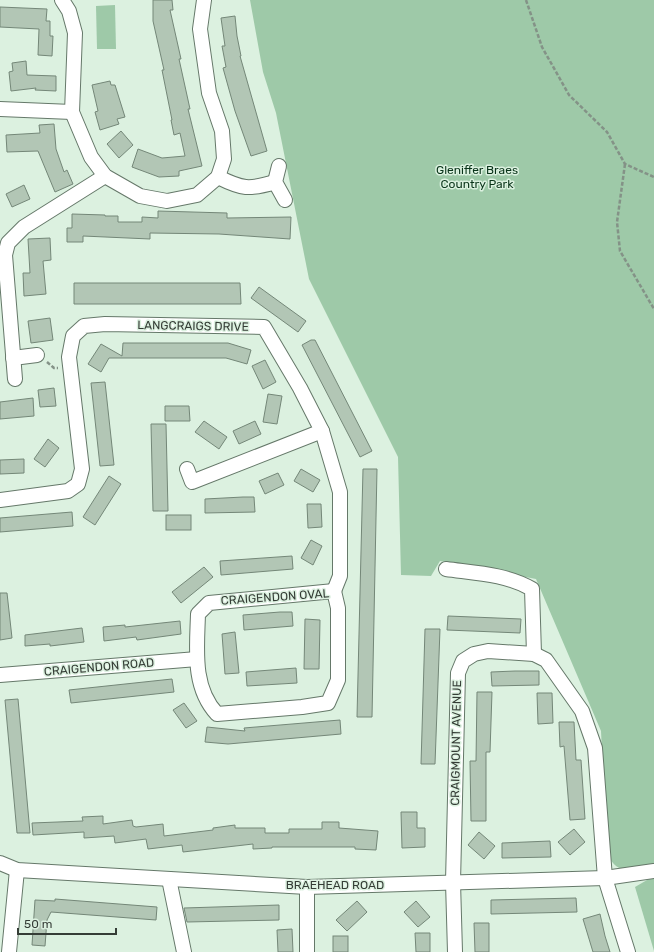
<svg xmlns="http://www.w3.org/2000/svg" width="654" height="952" viewBox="0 0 654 952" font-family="Rubik,sans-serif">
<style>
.green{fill:#9ec9a8}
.building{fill:#b2c6b5;stroke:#748778}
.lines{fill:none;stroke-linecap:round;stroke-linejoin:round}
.minor-casing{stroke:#657869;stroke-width:16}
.path{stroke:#849287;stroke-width:2.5;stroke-dasharray:4 2;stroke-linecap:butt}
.minor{stroke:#fff;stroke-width:14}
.labels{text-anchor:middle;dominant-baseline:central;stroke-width:3;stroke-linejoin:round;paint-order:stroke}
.park-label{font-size:12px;fill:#093419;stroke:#dcf1e0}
.street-label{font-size:12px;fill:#353d36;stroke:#dcf1e0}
</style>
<rect width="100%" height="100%" fill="#dcf1e0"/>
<g class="green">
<path d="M250,0H654V864C633,869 618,878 607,853L601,731L536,579L440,561L431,576L401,575L398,457L309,279L276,113L263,72Z"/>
<path d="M115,5L116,49H97L96,6Z"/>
<path d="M654,876V951L635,887Z"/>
</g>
<g class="building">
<path d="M153,0H172L173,10H170L181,59H179L190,109H188L202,166L179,171V176L159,177L132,167L138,149L162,158L185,156L180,133L174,135L171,120H172L162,70H164L153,21Z"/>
<path d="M0,7L47,9L46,21H50V36H53L52,56L38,55L39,29L0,27Z"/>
<path d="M235,16L237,36L241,56H240L267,151L251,156L235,111L223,68L226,67L222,46H225L221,18Z"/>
<path d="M26,61L27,75L56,76V91L35,90L36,88L11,91L9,72L13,71L12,63Z"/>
<path d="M110,81L111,85H115L125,117L117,119L119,124L100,130L95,112L98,111L92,85Z"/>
<path d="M54,124L56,149L64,172L67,170L73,184L55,192L38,151L7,152L6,135L40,133L39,125Z"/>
<path d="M121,131L133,145L119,158L107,144Z"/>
<path d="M24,185L30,199L12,207L6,194Z"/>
<path d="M158,211L227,213V218L291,217L290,239L219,234L150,233V239L83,236V242H67V228H72V214L105,215V216H118V222H142V217L158,218Z"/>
<path d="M50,238L51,260L43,261L46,294L24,296L23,273H30L28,239Z"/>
<path d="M74,283H240L241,304H74Z"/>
<path d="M259,287L306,321L298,332L251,298Z"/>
<path d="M50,318L53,340L31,343L28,321Z"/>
<path d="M311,340H315L372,451L360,457L302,345Z"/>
<path d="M123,343H228L251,350L247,364L226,358H109L101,372L88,364L101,344L122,356Z"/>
<path d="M265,360L276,382L263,389L252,366Z"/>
<path d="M105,382L114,465L100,466L91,383Z"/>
<path d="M54,388L56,406L40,407L38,390Z"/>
<path d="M268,394L282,396L277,424L263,422Z"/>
<path d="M33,398L34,416L0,419V402Z"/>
<path d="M165,406H189L190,421H165Z"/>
<path d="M204,421L227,437L219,449L195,432Z"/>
<path d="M255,421L261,434L239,444L233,431Z"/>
<path d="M151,424H166L168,511H153Z"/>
<path d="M48,439L59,448L45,467L34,459Z"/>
<path d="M24,459V473L0,474V460Z"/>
<path d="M301,469L320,480L313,492L294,481Z"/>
<path d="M363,469H377L372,717H357Z"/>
<path d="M278,473L284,485L265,494L259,481Z"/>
<path d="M109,476L121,484L95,525L83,517Z"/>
<path d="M243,497H254L255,512L205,513V499Z"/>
<path d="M307,504H321L322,527L308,528Z"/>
<path d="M72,512L73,526L0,532V518Z"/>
<rect x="166" y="515" width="25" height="15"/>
<path d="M311,540L322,546L313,565L301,558Z"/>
<path d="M292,556L293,569L221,575L220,561Z"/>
<path d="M204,567L213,577L181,603L172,592Z"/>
<path d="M0,593H7L12,638L0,640Z"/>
<path d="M280,612H292L293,626L244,630L243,615Z"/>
<path d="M448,616L521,619L520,633L447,630Z"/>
<path d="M305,619L320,620L319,669H304Z"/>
<path d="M180,621L181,634L137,640L136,637L104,641L103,627L125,625V627Z"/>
<path d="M82,628L84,642L50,646V644L25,646V635Z"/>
<path d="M425,629H440L435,764H421Z"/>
<path d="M235,632L239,673L225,674L222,634Z"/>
<path d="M296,668L297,683L247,686L246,672Z"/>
<path d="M515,671H539V685L492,686L491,672Z"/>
<path d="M172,679L174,692L71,703L69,690Z"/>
<path d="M477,692H492L490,752H486V821H471L470,761H476Z"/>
<path d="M537,693H552L553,723L538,724Z"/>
<path d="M18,699L30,833H17L5,700Z"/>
<path d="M184,703L197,721L186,728L173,710Z"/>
<path d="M340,720L341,734L228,744L205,742L207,727L245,731L244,728Z"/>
<path d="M559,722H574L576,760H581L585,819L570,820L564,746L560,747Z"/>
<path d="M401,812H417V828H425V847L402,848Z"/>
<path d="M103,816V824L132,820L133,826L136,827L163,824L164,836L213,830V828L235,825V828H265V833H289V829H322V822H339V828L378,831L376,850L355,849V847H272V848L253,849V844L183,852L182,845L148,849L146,839L115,843L114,836L84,838V832L33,835L32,823L83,821L82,817Z"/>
<path d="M574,829L585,842L570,855L558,842Z"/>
<path d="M479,832L495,846L484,859L468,845Z"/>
<path d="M550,841L551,857L502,858V843Z"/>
<path d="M576,898L577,912L491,914V900Z"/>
<path d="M55,899L157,907L156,920L51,912L47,920L45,946L32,945L35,900L55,901Z"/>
<path d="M357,901L367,912L347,931L336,920Z"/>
<path d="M416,901L430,917L418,927L404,912Z"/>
<path d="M279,905V920L187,922L184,908Z"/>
<path d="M600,914L605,936L610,952H593L583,919Z"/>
<path d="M474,923H489V952H475Z"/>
<path d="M292,929L293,952H278L277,930Z"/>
<path d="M415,933H430V952H416Z"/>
<rect x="333" y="936" width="15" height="16"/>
</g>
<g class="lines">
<g class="minor-casing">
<g id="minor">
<path d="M62,0L69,11L75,33L72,112L91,157L105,176L140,196L167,201L197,195L218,177L224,159L222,131L209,93L200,29L204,0"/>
<path d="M0,109L72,112"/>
<path d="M279,166L275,182L285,200"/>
<path d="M218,177C242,189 249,190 275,182"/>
<path d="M13,358L37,355"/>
<path d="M15,379L5,255L8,243L24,227L105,176"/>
<path d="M187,469L192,482L322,431"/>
<path d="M0,500L68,491L78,484L82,469L69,357L73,336L84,326L105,324L264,327L300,388L322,431L340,492V576L334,591"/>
<path d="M446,569C475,573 506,574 532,589L534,654"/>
<path d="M334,591L338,608V680L328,703L302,707L217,714C192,687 197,649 198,614L209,603Z"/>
<path d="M0,675L197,659"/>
<path d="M0,863L17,870L307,887L605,878L654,871"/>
<path d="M169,879L184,952"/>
<path d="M307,887V952"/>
<path d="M9,952L17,870"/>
<path d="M455,952L453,882L458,673L463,661L474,654L488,651L534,654L546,660L582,711L595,748L605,878L628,952"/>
</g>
</g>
<g class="path">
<path d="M526,0L542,47L569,95L607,132L625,164L654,177"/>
<path d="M625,164L617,222L620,251L654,309"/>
<path d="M47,362L54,368H58"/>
</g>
<use href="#minor" class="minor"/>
</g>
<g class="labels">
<g class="park-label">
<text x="477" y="170">Gleniffer Braes<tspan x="477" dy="14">Country Park</tspan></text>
</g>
<g class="street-label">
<text transform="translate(193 326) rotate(1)">LANGCRAIGS DRIVE</text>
<text transform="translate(275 597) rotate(-4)">CRAIGENDON OVAL</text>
<text transform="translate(99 667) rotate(-5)">CRAIGENDON ROAD</text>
<text transform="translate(456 743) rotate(-89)">CRAIGMOUNT AVENUE</text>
<text x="335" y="885">BRAEHEAD ROAD</text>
</g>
</g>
<path d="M18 928v6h98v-6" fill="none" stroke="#353d36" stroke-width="2"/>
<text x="24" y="928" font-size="12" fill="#353d36" stroke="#dcf1e0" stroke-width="3" paint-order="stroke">50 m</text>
</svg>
